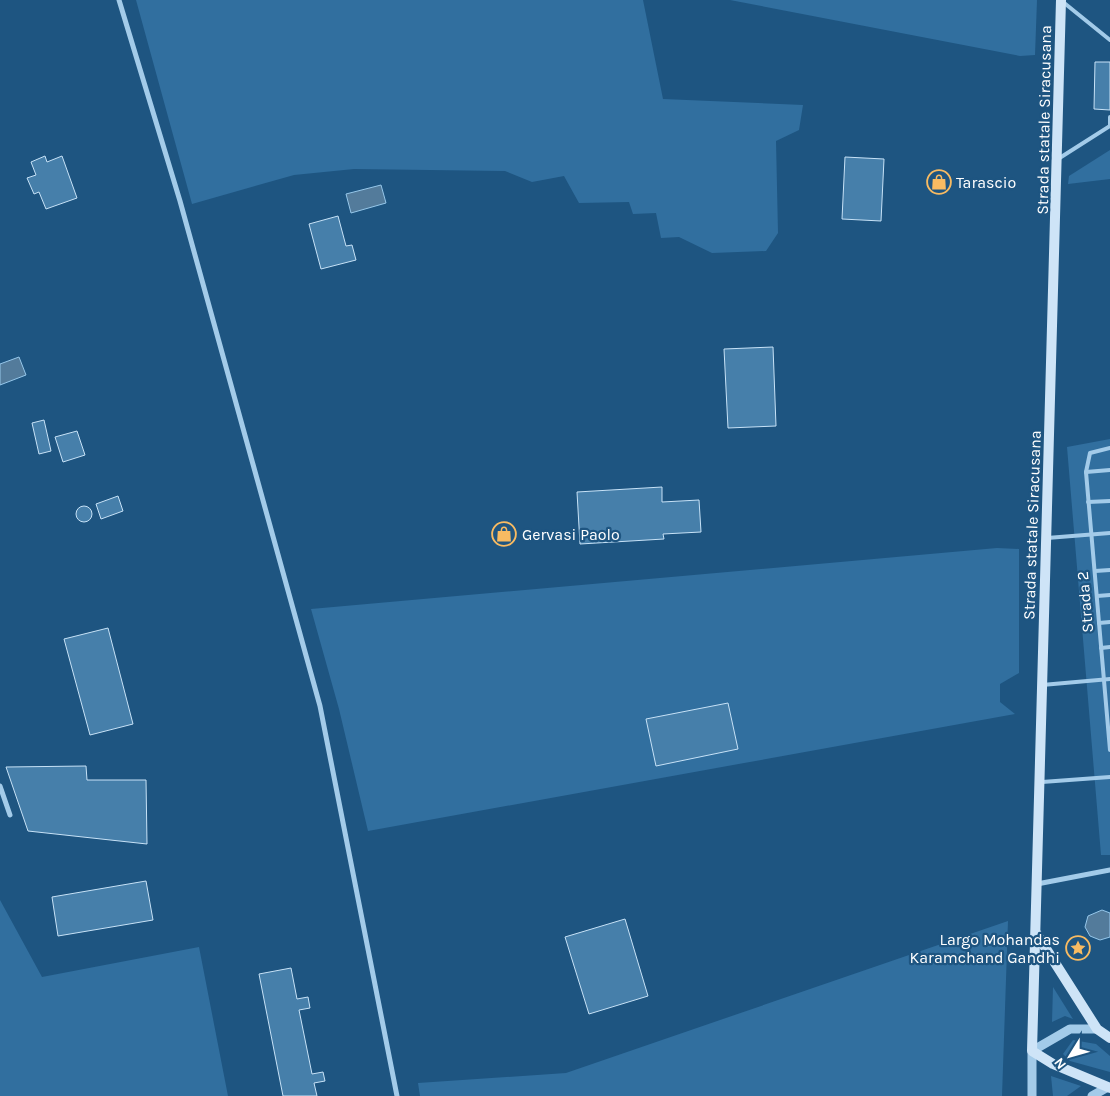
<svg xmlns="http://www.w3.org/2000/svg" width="1110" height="1096" viewBox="0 0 1110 1096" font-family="Karla,sans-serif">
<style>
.green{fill:#316f9f}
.water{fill:#537b9b;stroke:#96c7ea}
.building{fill:#467faa;stroke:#c7e2f7}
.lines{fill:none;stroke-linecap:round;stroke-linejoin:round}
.service{stroke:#a3cbe9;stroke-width:4}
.minor{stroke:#a3cbe9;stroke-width:5}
.tertiary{stroke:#a3cbe9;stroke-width:9}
.secondary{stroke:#cee4f7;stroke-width:10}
.labels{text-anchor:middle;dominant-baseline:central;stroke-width:4.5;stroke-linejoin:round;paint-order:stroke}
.street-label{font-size:16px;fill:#fff;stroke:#1e5581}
.poi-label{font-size:16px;fill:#fff;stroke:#1e5581;text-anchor:start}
</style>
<rect width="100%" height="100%" fill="#1e5581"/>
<g class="green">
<path d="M136,0H643L663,99L803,105L799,130L776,141L778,233L766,251L712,253L679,237L661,238L656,213L633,214L629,202L579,203L564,176L532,182L505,171L354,169L294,175L192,204Z"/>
<path d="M730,0H1037L1035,55L1020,56Z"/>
<path d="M1110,150V179L1068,184L1069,176Z"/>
<path d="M1110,439V855H1101L1067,447Z"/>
<path d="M997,548L1019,549V673L1000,684V702L1015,714L368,831L339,709L311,609Z"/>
<path d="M0,900L42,977L199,947L228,1096H0Z"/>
<path d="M1008,921L1002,1096H420L418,1083L566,1073Z"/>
<path d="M1053,987L1073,1019L1065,1016L1052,1022Z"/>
<path d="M1073,1040L1096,1044L1110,1056V1072L1070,1061L1063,1054Z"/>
<path d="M1051,1076L1081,1086L1067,1096H1053Z"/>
</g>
<g class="water">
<path d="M381,185L386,203L351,213L346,194Z"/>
<path d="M19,357L26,375L0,385V364Z"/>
<path d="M1102,910L1110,913V937L1100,940L1090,936L1085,927L1088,916Z"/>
</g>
<g class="building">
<path d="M1095,62H1110V110L1094,109Z"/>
<path d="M45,156L47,162L62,156L77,198L46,209L39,192L34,194L27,178L36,175L31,162Z"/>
<path d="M845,157L884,159L881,221L842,219Z"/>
<path d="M338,216L346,246L352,245L356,260L321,269L309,224Z"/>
<path d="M773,347L776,426L728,428L724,349Z"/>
<path d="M44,420L51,451L39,454L32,423Z"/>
<path d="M77,431L85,455L63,462L55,437Z"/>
<path d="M662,487V502L699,500L701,532L663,534L664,539L580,544L577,492Z"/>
<path d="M118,496L123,511L101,519L96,504Z"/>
<circle cx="84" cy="514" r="8"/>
<path d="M108,628L133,724L90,735L64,639Z"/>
<path d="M728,703L738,749L656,766L646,719Z"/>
<path d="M86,766L87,780H146L147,844L28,831L6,767Z"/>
<path d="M146,881L153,920L58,936L52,897Z"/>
<path d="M625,919L648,996L589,1014L565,937Z"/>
<path d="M291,968L297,999L308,997L310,1008L299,1010L312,1074L323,1072L325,1081L314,1083L317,1096H283L259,974Z"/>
</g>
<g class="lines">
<g class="service">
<path d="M1063,2L1110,40"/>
<path d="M1058,159L1110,126V117"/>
<path d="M1110,448L1090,453L1086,472L1110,750"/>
<path d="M1086,472L1110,470"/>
<path d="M1088,502L1110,501"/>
<path d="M1047,538L1110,533"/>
<path d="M1095,571L1110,570"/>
<path d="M1097,596L1110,595"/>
<path d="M1099,623L1110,622"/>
<path d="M1101,648L1110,647"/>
<path d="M1042,685L1110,679"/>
<path d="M1042,782L1110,777"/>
</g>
<g class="minor">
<path d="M119,0L180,201L320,706L397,1096"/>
<path d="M0,786L10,815"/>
<path d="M1037,884L1110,870"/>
</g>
<g class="tertiary">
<path d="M1032,1096V1051L1070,1029H1097"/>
<path d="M1092,1096L1108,1087"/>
</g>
<g class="secondary">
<path d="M1061,0L1032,1051L1053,1064L1110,1088"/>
<path d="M1036,933L1097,1029L1110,1038"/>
</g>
</g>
<defs>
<g id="shop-ring" transform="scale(1.25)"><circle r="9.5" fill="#1e5581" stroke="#f8bb62" stroke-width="1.5"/><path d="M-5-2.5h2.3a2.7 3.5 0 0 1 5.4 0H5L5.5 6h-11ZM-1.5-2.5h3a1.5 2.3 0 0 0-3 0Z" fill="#f8bb62"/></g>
<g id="sight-ring" transform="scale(1.25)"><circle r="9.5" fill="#1e5581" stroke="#f8bb62" stroke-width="1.5"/><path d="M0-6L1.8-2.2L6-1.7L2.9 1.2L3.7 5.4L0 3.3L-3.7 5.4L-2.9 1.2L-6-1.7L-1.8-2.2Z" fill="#f8bb62"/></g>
</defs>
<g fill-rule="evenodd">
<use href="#shop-ring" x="939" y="182"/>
<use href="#shop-ring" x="504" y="534"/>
<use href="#sight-ring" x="1078" y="948"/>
</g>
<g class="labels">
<g class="street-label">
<text transform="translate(1044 120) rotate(-89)">Strada statale Siracusana</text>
<text transform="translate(1032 525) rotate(-88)">Strada statale Siracusana</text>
<text transform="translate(1085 602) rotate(-95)">Strada 2</text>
</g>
<g class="poi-label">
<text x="956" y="182">Tarascio</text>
<text x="522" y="534">Gervasi Paolo</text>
<text x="1060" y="939" text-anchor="end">Largo Mohandas<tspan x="1060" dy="18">Karamchand Gandhi</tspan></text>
</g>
</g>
<g transform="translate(1070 1056) rotate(233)" stroke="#1e5581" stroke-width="4" paint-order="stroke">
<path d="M0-4L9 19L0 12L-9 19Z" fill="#ffffff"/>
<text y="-8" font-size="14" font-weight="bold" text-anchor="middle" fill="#ffffff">N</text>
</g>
</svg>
